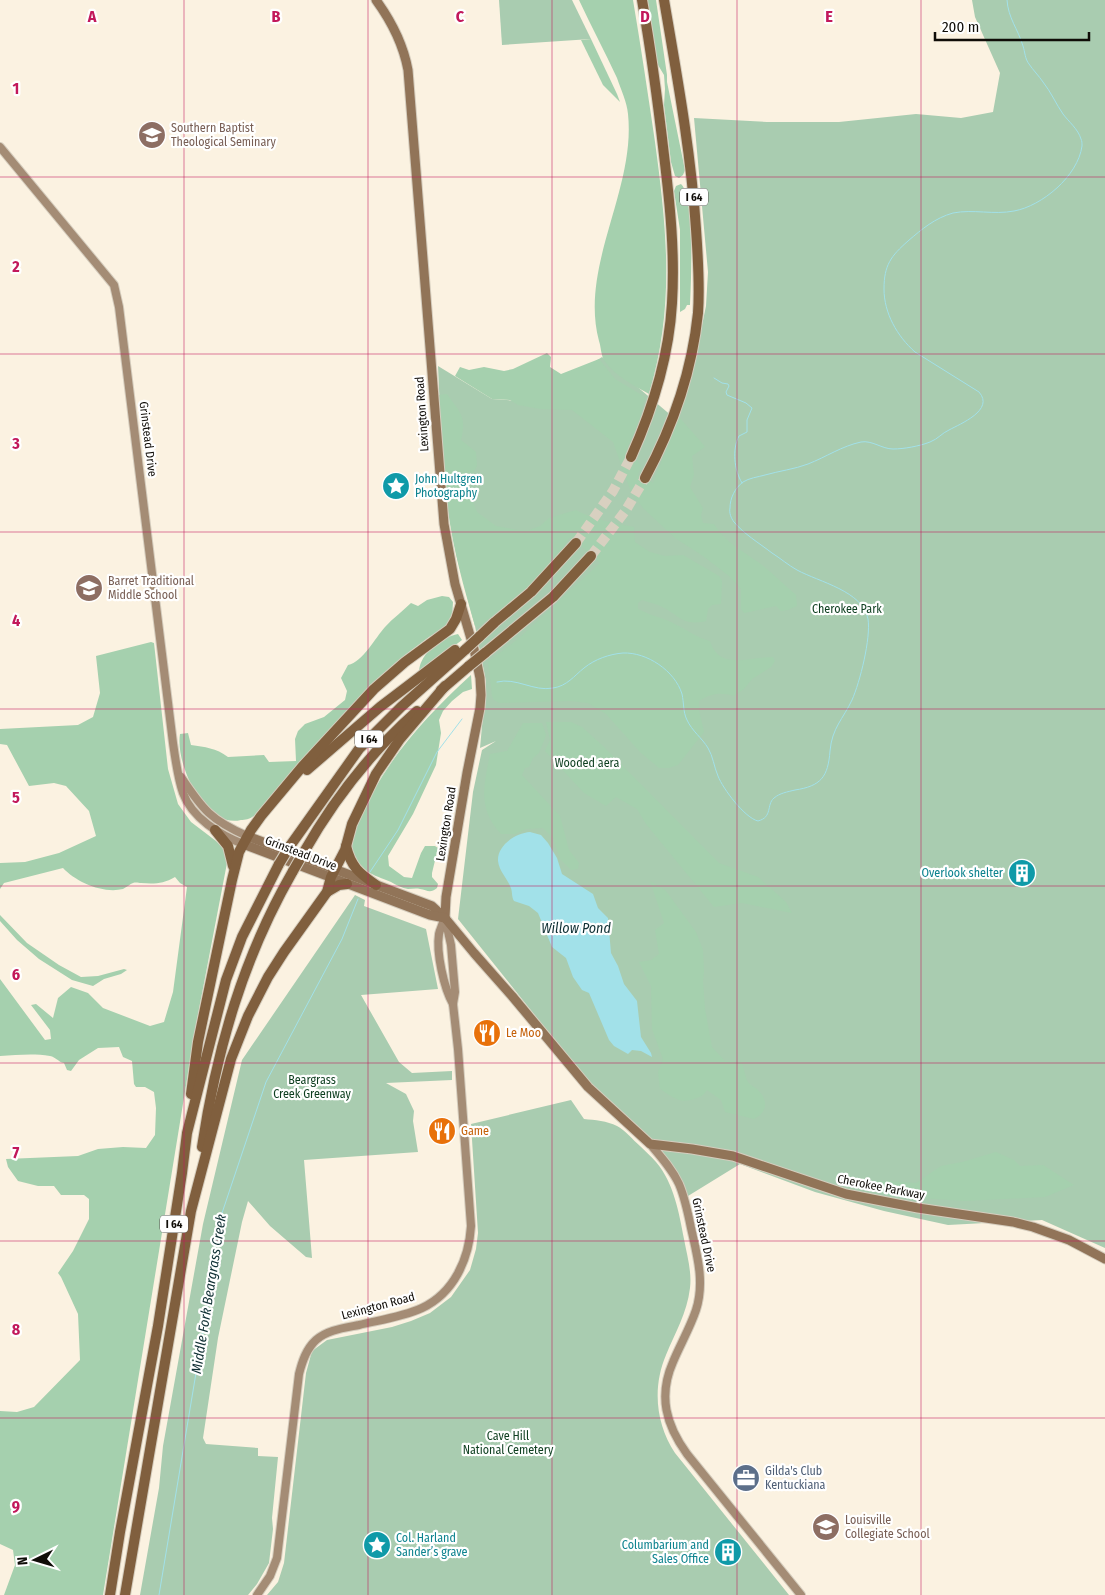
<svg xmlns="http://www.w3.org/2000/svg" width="1105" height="1595" viewBox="0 0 1105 1595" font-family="'Fira Sans Condensed',sans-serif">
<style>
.green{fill:#a9ccb0}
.forest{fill:#a5d0ae}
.water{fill:#a2e1e9}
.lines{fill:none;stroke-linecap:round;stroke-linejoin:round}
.stream{stroke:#a2e1e9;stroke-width:1}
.highway-tunnel{stroke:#d8d0c0;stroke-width:10;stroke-dasharray:10 5;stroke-linecap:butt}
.secondary-casing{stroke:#d5cdbe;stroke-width:10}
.primary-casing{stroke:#d5cdbe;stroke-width:11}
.highway-casing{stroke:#d5cdbe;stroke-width:12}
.secondary{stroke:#a48c75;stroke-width:8}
.primary{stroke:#917458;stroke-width:9}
.highway{stroke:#805f3e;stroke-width:10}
.highway-bridge-casing{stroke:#d5cdbe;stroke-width:12;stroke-linecap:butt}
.highway-bridge{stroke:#805f3e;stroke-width:10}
.grid{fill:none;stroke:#c2185b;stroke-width:1;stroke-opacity:0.55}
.labels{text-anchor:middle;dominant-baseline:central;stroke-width:4.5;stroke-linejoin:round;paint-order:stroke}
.shield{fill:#fff;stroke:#585652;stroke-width:1}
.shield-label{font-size:11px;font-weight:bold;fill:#100d08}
.education-label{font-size:12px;fill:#785e54;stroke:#fff;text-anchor:start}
.street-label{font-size:12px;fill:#100d08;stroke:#fff}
.culture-label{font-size:12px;fill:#0d838f;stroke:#fff;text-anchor:start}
.park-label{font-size:12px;fill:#0d3e1f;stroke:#fff}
.food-label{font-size:12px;fill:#c56008;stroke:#fff;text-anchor:start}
.service-label{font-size:12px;fill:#4e5e75;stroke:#fff;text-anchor:start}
.water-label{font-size:14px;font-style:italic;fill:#0f2f33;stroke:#fff}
.grid-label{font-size:16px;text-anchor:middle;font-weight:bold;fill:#c2185b;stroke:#fff;stroke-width:4.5;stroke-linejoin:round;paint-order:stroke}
</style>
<rect width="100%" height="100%" fill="#fbf2e1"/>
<g class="green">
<path d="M499,0H572L591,39L502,45Z"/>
<path d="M972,0H1105V1248L1042,1220L948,1225L884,1211L815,1192L740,1164L688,1196C672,1156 652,1139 621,1112C605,1098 591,1083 577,1068L458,919L473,792L482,750L496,741L480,748L486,682L475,626L457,558L448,510L442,456L438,366L492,399L532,402L602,357L673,417L690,382L706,306L708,272L694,118L767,122H839L916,114L961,118L993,112L1000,73L975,17Z"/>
<path d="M355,895L365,900L364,906L426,929L438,989L361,995L399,1062L412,1073L452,1071V1080L386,1083L406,1094L414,1111L413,1121L418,1152L304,1160L312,1258L306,1257L270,1226L248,1201L242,1222L218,1338L203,1438L206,1444L258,1448V1456L278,1457L272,1518L273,1529L269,1563L257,1584L248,1595H140L159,1488L163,1446L203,1224L242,1060Z"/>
<path d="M571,1100L584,1119C595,1120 607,1121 617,1126C625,1130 633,1140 640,1146C645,1151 651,1156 656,1162C674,1183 679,1213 684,1239C687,1255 692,1272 690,1288C687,1313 675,1333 666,1355C652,1388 656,1424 675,1453L789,1595H267L278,1582L284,1563L306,1373L312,1351L327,1340L392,1327L411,1321L430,1313L451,1297L470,1270L476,1249L478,1233L471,1124Z"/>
</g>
<g class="forest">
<path d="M579,0H633C641,47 648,95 655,142C667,230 675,307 649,394C633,385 615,376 604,360C601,355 601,347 599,341C579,266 636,190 628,114C627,102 621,90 617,78C605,52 591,26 579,0Z"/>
<path d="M645,0H656L667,75V82L685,170L683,175L679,178L675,176L671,162L664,105L665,89L664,75L655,60Z"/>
<path d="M591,39L617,94L620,102L603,85L581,40Z"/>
<path d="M681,184C695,196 691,284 690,305H687L685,309L680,312V230L674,191L676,186Z"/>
<path d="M547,353L551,357L550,367L561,374L599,359L615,379L645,397L639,421L628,447V454L638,461L641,466L638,475L653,483L679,417L701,442L705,447L692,456L694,475L690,487L703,508L701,515L703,523L714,524C725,542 741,550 758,562C771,571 783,584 796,595L797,606L788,610L781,611L776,606L744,613L741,609V589L729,576L703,556L675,538L643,508L631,492L613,442L572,410L540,409L518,405L510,400L492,399L455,376L460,367L469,370L484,367L504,371L513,369Z"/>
<path d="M447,394C460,413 467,416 461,440L476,452L477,466L473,473L469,474L466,478L467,488L477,512L496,526L518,530H529L540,526L549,518L576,510C594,520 614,523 634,527L635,542L650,552L665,556L683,555L719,576L722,581L721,604L712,605L708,609L706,621C681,627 678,613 658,605C653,603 647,602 642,600L638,603V609C649,615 660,617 671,622C684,628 695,637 710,641C719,671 749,657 773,657L775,661L771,667L752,679L744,689L734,696C720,692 712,693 699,701V710L704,732L678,765L669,768H659L640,752L606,714L588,703L570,701L499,703L494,700L492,696L488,662L519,638L600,563L573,539L569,538C548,577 512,600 479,626H475C464,588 453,549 448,510C442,472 441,433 439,395Z"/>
<path d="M442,596L449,597L453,602L452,619L444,629L429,637L405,655L372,684L269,801C264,806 259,814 252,817C250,819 245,820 241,820C205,829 175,764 180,734L188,733L191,745C205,747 216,748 228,757L264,755L269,762L296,761L295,739L298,731L305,724L324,717L345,700L347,691L341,678L348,665C363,662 375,638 385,627C393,618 403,611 411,603L418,606L427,600Z"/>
<path d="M458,634L462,640L421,671H419C420,653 442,637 458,634Z"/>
<path d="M151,642L154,643L168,769L178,804L191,822L216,841L224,849L227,863L195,1030L103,1595H4L15,1565L13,1550L0,1544V1411L17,1412L34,1407L80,1360L78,1314L61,1277L58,1273L73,1251L89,1219V1199L84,1195H61L54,1186H38L18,1181L8,1167L6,1159L78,1156L98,1149L123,1147L146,1148L155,1135L156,1108L154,1092L145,1087H136L134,1084L132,1061L123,1057L119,1047L98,1048L79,1060L71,1071L67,1070L64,1063C58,1062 56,1057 50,1056C33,1053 17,1055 0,1056V979L45,1040L51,1039L50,1030L31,1005L36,1004L53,1018L58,998L71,987L88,993L103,1008L150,1026L164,1022L173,992L187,887L180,883L175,877C163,884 154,884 141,883C139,883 136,882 133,883C130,884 127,887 123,889C103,894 76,882 63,868L4,883L0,889V863L25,862L59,853L96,836L89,811L66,786L54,783L29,786L7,745L0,744V729L78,725L93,717L100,693L96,656Z"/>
<path d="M471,675L472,689L463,692L452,701L443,711L439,720L441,733L436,765L413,814L388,856L389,866L404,877L412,878L421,853L425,846H435L438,848L432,873V877L438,884L437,888C430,894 427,890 420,889C416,888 412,889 408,889C402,888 396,885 391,882C379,877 359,871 353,858C349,847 356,828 360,818C385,761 426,716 471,675Z"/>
<path d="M546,722H571L582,727L603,746L719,863L758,877L786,902L792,913L742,903L714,907L646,824L637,809L616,797L606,806L584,793L545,751L550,740Z"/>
<path d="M523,723H542L546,735L539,753L533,758L529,767L525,768L522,775L560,816L569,850L579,863L578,869L571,870L560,859L553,838L543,828L526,829L515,834H501C477,808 484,785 490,754L507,751Z"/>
<path d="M650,881L666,891L696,932L703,950L704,971L703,981L705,1009L712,1047L725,1061L742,1062C744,1068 745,1077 748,1082C750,1085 755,1087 758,1090C768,1100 768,1112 754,1119L725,1112L721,1100L707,1090C703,1096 701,1097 694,1099C679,1104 673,1097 660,1089L658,1072L663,1059L652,1029L651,986L639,962L651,960L659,954L655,930L664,923Z"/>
<path d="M0,915L27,943L59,965L81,977L98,976L124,969L127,970L121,974L104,979L93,986L72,980L39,959L17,940L0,921Z"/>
<path d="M996,1152L1014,1160L1020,1166L1043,1165L1074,1185L1045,1197L965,1201L892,1196L869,1189L867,1181H892L916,1183L941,1166L962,1162Z"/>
</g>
<path class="water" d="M530,832L541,835L548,843L557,858L562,874L593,894L598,908L608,918L611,953L618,966L624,984L637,1001L641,1037L651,1053L652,1057L641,1051L632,1050L628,1054L614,1046L609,1040L589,993L582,990L573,977L566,958L552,947L538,913L529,906L514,901C511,896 513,891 510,886C507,878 499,871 498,861C497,845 516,833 530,832Z"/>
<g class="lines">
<g class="stream">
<path d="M714,378L722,383L728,384L729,386L726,392L727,395L746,403L752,408L747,420V432L739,436C732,449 734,470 742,483"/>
<path d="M497,682C516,677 534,692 553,688C567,686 574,676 584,668C595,659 610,654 623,653C647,652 675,671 682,694C684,703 683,712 687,720C692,731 702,738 708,748C713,756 714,767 718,776C723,789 745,818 758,821C773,817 766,805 774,798C780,793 787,792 795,790C821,786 828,777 830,751C832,728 843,719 852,700C860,682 871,638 868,619C863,591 819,582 797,570C788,565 780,558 772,553C759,543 744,534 734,522C731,518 729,513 730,508C730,498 735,488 743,482C749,478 758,477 765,475C779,471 795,469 808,464C826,457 842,446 861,442C872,440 882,449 893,449C904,449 920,446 930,442C938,439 942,433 949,430C960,424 995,410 979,392L915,352C897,336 884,313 884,289C884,265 891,256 908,241C922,229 935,218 953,213C973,209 994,215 1014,211C1042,206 1078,176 1082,146C1082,143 1082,141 1081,139C1078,129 1069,122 1063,114C1056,104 1051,92 1043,82C1039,76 1033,70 1029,64C1025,59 1025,52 1023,46C1018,29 1008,18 1007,0"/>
<path d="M370,872L398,830L437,752L462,719"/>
<path d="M159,1595L210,1289L218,1225L266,1082L342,939L358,899"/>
</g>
<g class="highway-tunnel">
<path d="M576,543L613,491L631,457"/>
<path d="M591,556L626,510L645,478"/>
</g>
<g class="secondary-casing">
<g id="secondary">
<path d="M0,147L114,285L119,307L173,743C175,757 178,779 183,793C192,818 220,835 243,844"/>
<path d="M181,777C203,810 211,820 247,836"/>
<path d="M444,919C443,924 440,929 439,934C436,953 444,988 453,1004"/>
<path d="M650,1144C661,1157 672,1169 679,1184C685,1198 688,1213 691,1228C697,1255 705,1282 696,1310C690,1328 680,1345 673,1362C658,1396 666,1425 687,1454L801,1595"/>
<path d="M257,1595L270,1576L277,1558L299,1374C302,1362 306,1349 316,1340C327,1330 344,1328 359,1325C380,1320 402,1317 422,1308C454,1293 469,1259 471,1226L458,1049L453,1004L455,992L451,945L445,918"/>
</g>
</g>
<g class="primary-casing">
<g id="primary">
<path d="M376,0C392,22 403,43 408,70L444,524L455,584L474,649L480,678L481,695L480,708L467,773L446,897L445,918"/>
<path d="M247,836L432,906L445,918L474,953L512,996L588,1087L650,1144L692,1149L733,1156L846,1194L918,1208L1013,1222L1033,1227L1069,1240L1105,1259"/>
<path d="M243,844L430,915L445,918"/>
</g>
</g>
<g class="highway-casing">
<g id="highway">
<path d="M631,457C653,408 669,356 672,303C675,253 670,204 664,155C658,103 651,51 642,0"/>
<path d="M645,478C672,428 692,371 698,313C700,285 698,257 696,229C691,152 677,76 664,0"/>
<path d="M479,637L495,622L531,592L576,543"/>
<path d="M485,653L553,597L591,556"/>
<path d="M441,690L469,666"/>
<path d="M307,770L380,707L455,650"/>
<path d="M215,830L228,846L233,866"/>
<path d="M290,846L359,749L401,707L466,649"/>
<path d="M346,846C351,867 359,873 376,885"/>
<path d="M304,852C333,801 372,751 417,711"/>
<path d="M327,892L339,885L347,884"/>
<path d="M191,1094L198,1042L232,880L239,852L251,830L261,816L302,767L374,689L405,662L450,629L456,619L461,604"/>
<path d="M202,1147C217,1048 243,958 293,871"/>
<path d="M110,1595L120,1532L158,1326L182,1173L187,1133L226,980L242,937L279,864"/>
<path d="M125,1595L191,1211L231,1059L248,1016L268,977L284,952L327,892L331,877L345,850L352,824L376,774L400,739L445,686"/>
</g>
</g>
<use href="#secondary" class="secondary"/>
<use href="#primary" class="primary"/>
<use href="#highway" class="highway"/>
<g class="highway-bridge-casing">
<g id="highway-bridge">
<path d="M466,649L479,637"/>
<path d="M469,666L485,653"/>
<path d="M279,864L290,846"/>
<path d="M293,871L304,852"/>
</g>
</g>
<use href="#highway-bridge" class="highway-bridge"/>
</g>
<path class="grid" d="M184,0V1595M368,0V1595M552,0V1595M737,0V1595M921,0V1595M0,177H1105M0,354H1105M0,532H1105M0,709H1105M0,886H1105M0,1063H1105M0,1241H1105M0,1418H1105"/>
<defs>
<g id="university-disc" transform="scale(1.4375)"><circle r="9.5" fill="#8d6e63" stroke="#fff"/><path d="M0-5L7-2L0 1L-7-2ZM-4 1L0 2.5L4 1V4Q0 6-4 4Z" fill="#fff"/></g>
<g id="sight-disc" transform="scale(1.4375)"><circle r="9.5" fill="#0f9aa8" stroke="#fff"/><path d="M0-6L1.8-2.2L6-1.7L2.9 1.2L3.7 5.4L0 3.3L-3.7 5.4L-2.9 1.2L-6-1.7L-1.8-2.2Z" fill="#fff"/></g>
<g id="school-disc" transform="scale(1.4375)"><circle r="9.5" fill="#8d6e63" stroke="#fff"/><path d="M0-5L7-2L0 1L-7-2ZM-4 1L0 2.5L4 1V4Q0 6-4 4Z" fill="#fff"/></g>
<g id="building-disc" transform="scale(1.4375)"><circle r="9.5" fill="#0f9aa8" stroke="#fff"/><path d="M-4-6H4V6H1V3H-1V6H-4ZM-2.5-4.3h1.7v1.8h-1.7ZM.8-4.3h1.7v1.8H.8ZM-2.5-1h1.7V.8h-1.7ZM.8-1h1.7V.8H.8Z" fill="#fff"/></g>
<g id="restaurant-disc" transform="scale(1.4375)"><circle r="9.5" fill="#e8710a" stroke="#fff"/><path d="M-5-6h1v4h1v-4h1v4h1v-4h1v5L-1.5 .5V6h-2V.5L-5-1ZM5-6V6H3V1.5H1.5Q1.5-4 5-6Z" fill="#fff"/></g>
<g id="office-disc" transform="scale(1.4375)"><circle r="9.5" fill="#5c6f8a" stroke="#fff"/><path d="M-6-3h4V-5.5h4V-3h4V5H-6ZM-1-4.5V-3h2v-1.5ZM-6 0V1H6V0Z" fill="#fff"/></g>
</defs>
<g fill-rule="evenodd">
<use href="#university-disc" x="152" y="135"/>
<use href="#sight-disc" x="396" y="486"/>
<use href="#school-disc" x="89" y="588"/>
<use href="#building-disc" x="1022" y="873"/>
<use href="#restaurant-disc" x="487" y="1033"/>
<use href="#restaurant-disc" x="442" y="1131"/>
<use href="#office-disc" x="746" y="1478"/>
<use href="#school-disc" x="826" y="1527"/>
<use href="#sight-disc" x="377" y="1545"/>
<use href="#building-disc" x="728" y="1552"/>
</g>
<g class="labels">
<g class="shield">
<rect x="680" y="188.5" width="28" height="17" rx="4"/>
<rect x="355" y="730.5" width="28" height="17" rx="4"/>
<rect x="160" y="1215.5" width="28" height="17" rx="4"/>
</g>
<g class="shield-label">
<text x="694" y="197">I 64</text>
<text x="369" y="739">I 64</text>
<text x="174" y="1224">I 64</text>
</g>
<g class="education-label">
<text x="171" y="128">Southern Baptist<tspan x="171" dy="14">Theological Seminary</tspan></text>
<text x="108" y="581">Barret Traditional<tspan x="108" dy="14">Middle School</tspan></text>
<text x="845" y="1520">Louisville<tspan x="845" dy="14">Collegiate School</tspan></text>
</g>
<g class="street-label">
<text transform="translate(422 414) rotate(-94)">Lexington Road</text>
<text transform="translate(148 439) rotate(83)">Grinstead Drive</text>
<text transform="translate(446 824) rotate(-81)">Lexington Road</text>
<text transform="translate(301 853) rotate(21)">Grinstead Drive</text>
<text transform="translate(881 1187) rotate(11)">Cherokee Parkway</text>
<text transform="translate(704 1235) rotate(78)">Grinstead Drive</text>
<text transform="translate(378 1306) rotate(-15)">Lexington Road</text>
</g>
<g class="culture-label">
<text x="415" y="479">John Hultgren<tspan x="415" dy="14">Photography</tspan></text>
<text x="1003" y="873" text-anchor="end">Overlook shelter</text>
<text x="396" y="1538">Col. Harland<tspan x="396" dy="14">Sander’s grave</tspan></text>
<text x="709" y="1545" text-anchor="end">Columbarium and<tspan x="709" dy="14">Sales Office</tspan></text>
</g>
<g class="park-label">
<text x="847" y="609">Cherokee Park</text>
<text x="587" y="763">Wooded aera</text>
<text x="312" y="1080">Beargrass<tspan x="312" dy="14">Creek Greenway</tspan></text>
<text x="508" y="1436">Cave Hill<tspan x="508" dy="14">National Cemetery</tspan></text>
</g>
<g class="food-label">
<text x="506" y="1033">Le Moo</text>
<text x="461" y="1131">Game</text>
</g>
<g class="service-label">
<text x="765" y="1471">Gilda's Club<tspan x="765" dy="14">Kentuckiana</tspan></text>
</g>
<g class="water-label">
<text x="576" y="928">Willow Pond</text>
<text transform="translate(209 1294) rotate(-81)">Middle Fork Beargrass Creek</text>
</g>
</g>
<g class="grid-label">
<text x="92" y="22">A</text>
<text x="276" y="22">B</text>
<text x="460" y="22">C</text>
<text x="645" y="22">D</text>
<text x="829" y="22">E</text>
<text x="16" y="94">1</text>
<text x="16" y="272">2</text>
<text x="16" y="449">3</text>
<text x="16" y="626">4</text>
<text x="16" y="803">5</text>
<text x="16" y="980">6</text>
<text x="16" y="1158">7</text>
<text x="16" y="1335">8</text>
<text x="16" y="1512">9</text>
</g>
<g transform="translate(35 1560) rotate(265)" stroke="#ffffff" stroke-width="4" paint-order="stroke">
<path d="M0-4L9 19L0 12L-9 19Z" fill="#100d08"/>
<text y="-8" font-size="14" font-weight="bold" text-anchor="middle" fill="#100d08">N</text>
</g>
<path d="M935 32v8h154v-8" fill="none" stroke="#100d08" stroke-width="2.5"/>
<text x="942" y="32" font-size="15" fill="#100d08" stroke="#ffffff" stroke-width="4" paint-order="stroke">200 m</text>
</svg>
